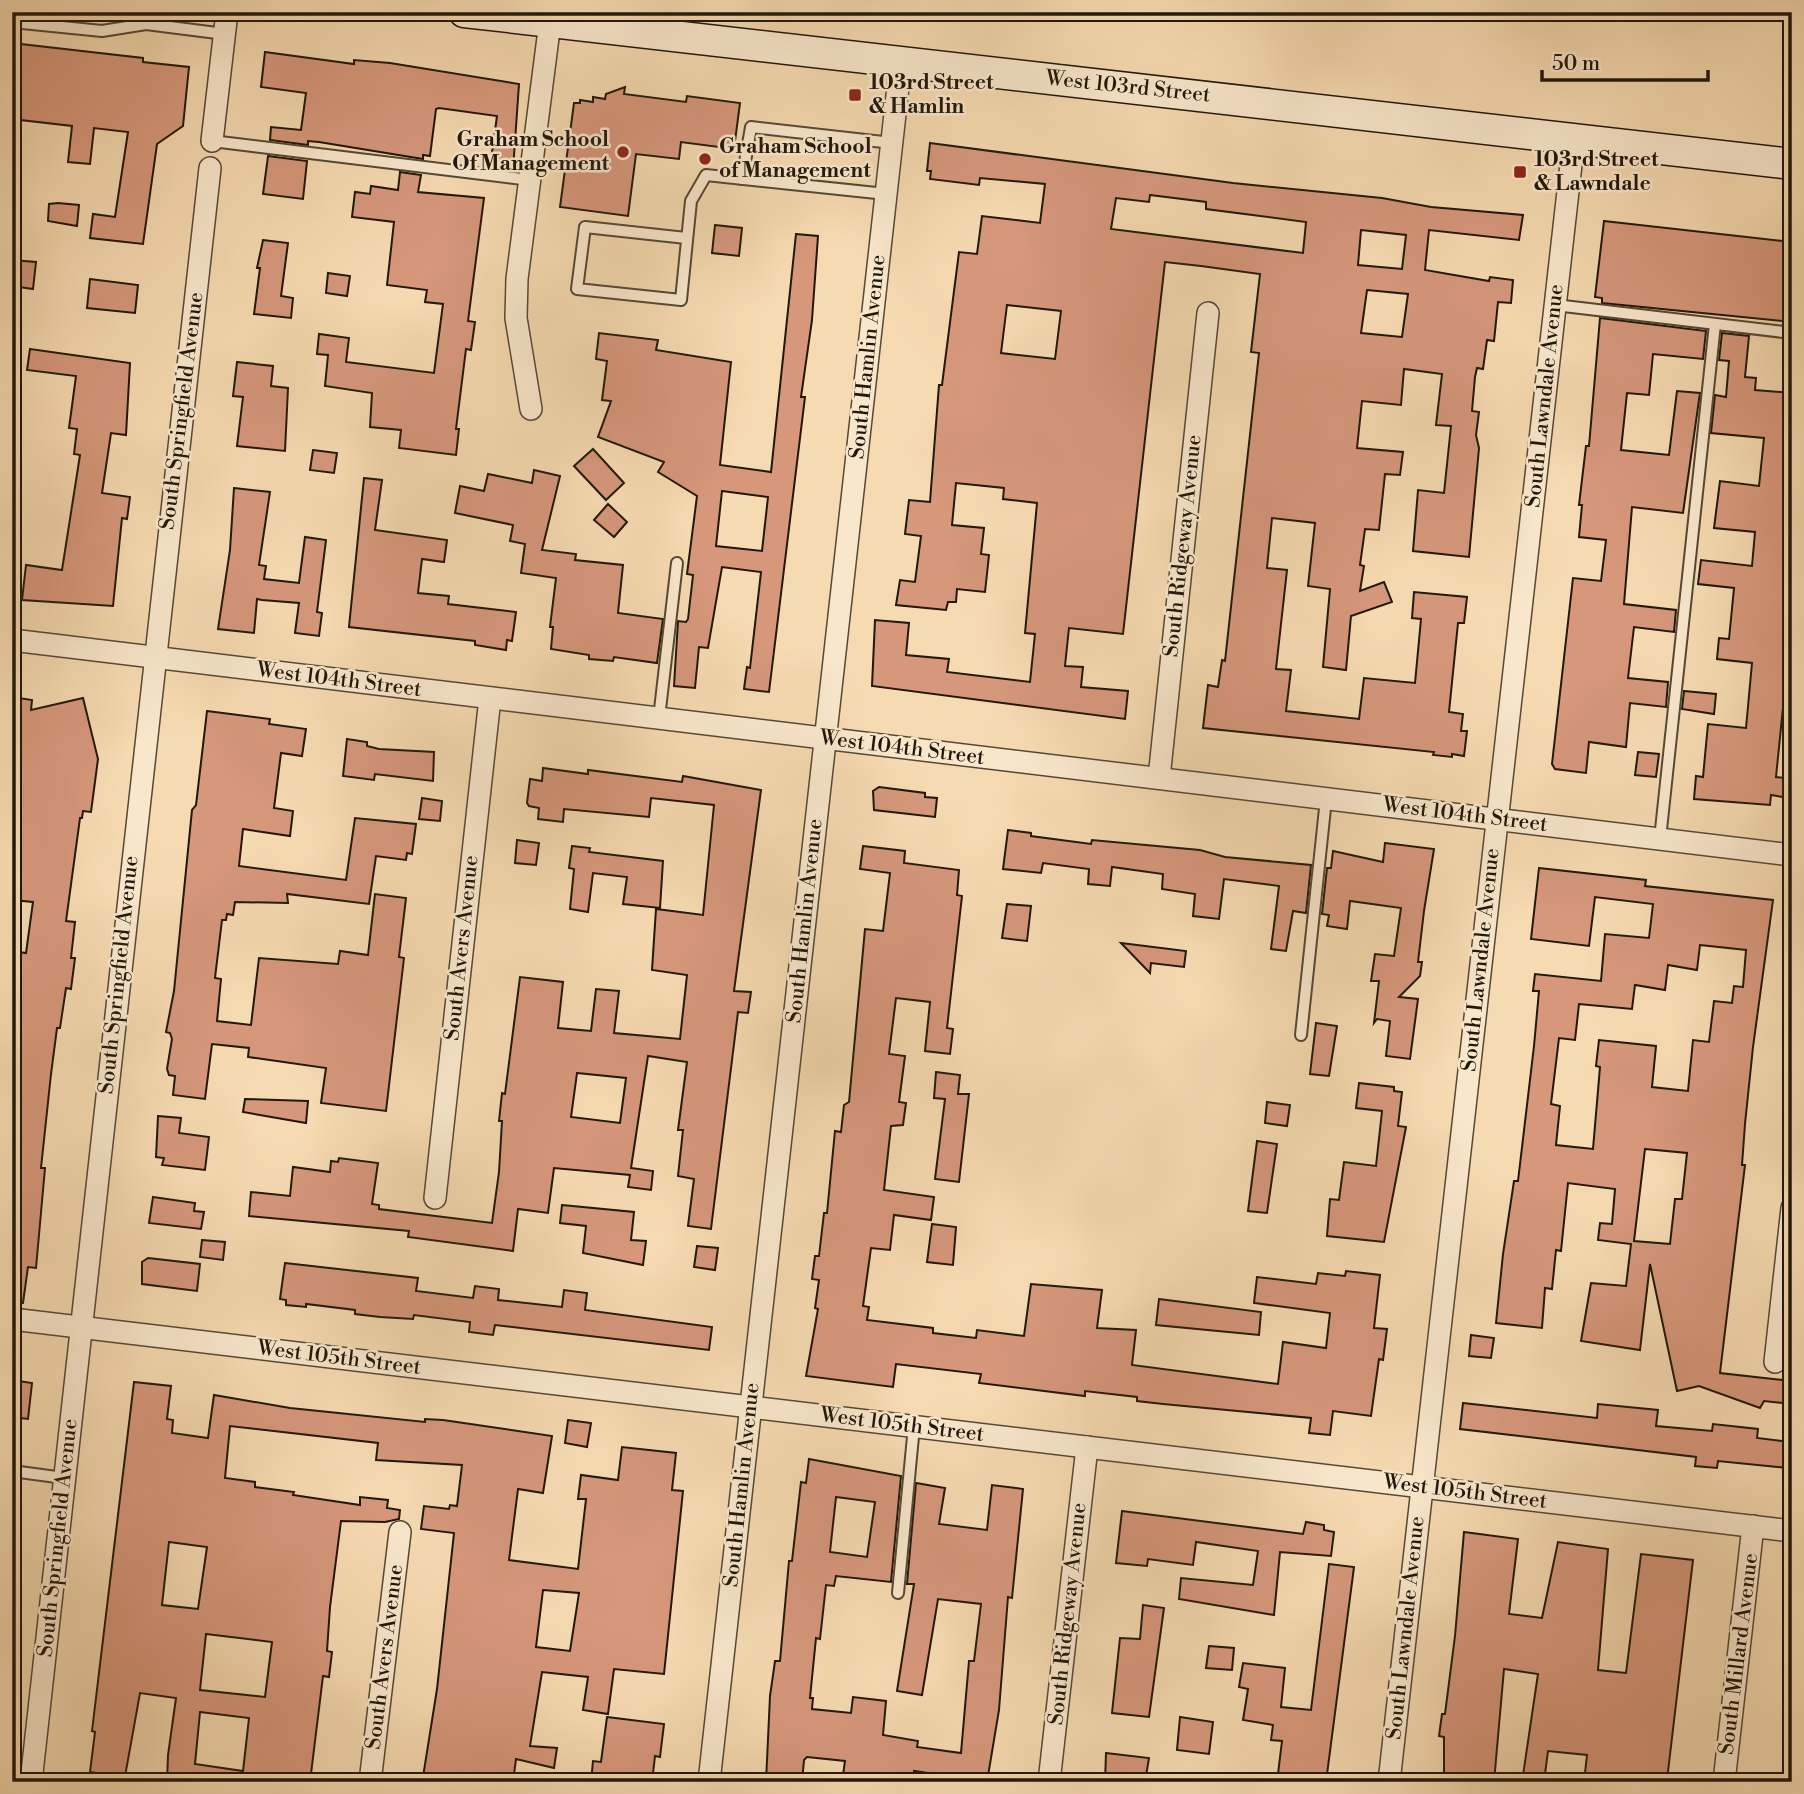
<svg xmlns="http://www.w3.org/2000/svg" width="1804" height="1794" viewBox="0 0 1804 1794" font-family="'Libre Bodoni',serif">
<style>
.building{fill:#d6977b;stroke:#21170b;stroke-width:2;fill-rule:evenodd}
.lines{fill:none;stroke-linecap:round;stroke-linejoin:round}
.service-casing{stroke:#564834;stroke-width:14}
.minor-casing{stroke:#564834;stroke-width:24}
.secondary-casing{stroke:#21170b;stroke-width:33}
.service{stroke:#f9e7cc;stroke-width:10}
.minor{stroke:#f9e7cc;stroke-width:21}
.secondary{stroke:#f9e7cc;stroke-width:30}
.poi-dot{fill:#8f2418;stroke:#f9e7cc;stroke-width:2.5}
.labels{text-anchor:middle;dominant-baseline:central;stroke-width:5;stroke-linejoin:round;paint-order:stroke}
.poi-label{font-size:21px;font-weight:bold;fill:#21170b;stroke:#f9e7cc;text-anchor:start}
.street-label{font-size:21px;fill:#21170b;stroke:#f9e7cc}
</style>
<rect width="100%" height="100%" fill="#f6dab1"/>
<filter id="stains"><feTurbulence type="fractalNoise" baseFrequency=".00286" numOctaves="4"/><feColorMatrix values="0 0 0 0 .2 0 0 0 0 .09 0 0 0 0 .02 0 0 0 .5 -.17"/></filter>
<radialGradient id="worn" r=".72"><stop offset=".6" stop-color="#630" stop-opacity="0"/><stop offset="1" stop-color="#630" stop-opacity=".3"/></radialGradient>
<g class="building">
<path d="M12,43L143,58V62L189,67L183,126L157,144L143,244L90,238L93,214L115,217L128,132L94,128L90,164L68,162L72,126L12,119Z"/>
<path d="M265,52L354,64V60L390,63L519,84L513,170L490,167L497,116L439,108L436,109L430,156L423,155V159L319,142L308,141V145L270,140L271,127L301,130L306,93L261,87Z"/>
<path d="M625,87L624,94L686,102L687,96L740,103L734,149L681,142L679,159L636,154L628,216L560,207L574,103H580V100L593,102V97L605,99L606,94Z"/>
<path d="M930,143L1233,183L1382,198L1431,207L1523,215L1519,240L1429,230L1425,270L1489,281L1490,277L1513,280L1511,303L1498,302L1494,341L1487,340L1483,369L1477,368L1475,377L1472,411L1479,412L1476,435L1479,448L1469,557L1413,551L1418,490L1444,493L1451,426L1436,425L1442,374L1404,369L1401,405L1362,401L1357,448L1403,452L1400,475L1385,474L1379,530L1365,529L1360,565L1364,566L1360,591L1384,582L1392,602L1351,616L1346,670L1323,667L1330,589L1308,586L1315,523L1272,518L1267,568L1287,570L1276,669L1291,670L1286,711L1359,719L1364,678L1415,683L1421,619L1412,618L1414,592L1467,597L1464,623H1458L1449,712L1463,714L1461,731H1467L1464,756L1452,754V757L1433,755L1434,752L1203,728L1208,685L1218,687L1222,660L1225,661L1259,353L1251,352L1260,274L1201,266L1165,262L1123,634L1069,628L1065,666L1083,667L1081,687L1128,691L1125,719L872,686L875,620L909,623L906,655L949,659L947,672L1030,682L1035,634L1025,633L1037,503L1003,499L1004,488L956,483L952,525L984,528L981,554L989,555L985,592L957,589L956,602H948L946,610L896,605L900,580L915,582L921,536L905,534L909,500L930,502L939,385H942L959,252L977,254L982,216L1040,223L1045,184L980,178L979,185L930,179L931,171H927ZM1150,195L1206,202V209L1306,222L1303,253L1111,229L1116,198L1149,202ZM1361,230L1406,235L1402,269L1358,265ZM1367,290L1408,294L1402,337L1361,333ZM1007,305L1061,311L1055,359L1001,353Z"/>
<path d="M268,156L307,161L303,199L263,194Z"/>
<path d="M400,172L421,175L418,192L484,198L468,321L475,322L471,350L466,349L456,429H459L456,455L399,448L401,430L370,427L372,393L325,386L328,355L317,354L319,334L349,338L346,362L434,373L443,304L425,302L427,290L387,285L394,222L352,217L355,192L370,194L371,186L398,190Z"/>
<path d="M58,203L79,205L77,226L48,221L49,204Z"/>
<path d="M1604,221L1792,242V322L1602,303V298L1595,297Z"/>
<path d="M715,225L742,228L739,256L712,253Z"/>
<path d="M796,234L818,236L812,320L801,397H805L769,692L744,689L747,667L750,668L761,572L722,567L708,648L699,647L695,688L674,686L678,621L686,622L688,619L693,575L687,574L697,496L658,472L664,462L598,437L611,401L602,400L607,361L596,359L599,333L658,340L656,350L731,362L720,465L771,472ZM722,491L768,497L762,551L716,546Z"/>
<path d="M263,240L288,243L281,296L293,298L291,318L254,314L260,268H257Z"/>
<path d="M12,260L36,262L33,289L12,286Z"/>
<path d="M328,273L350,276L347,296L326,293Z"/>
<path d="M90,279L138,285L135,313L87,308Z"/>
<path d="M1600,318L1706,331L1703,359L1653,354L1649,395L1627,393L1621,450L1669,455L1677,391L1700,393L1683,513L1632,507L1624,604L1676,610L1674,632L1634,627L1628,678L1668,682L1666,707L1630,703L1626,747L1589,742L1586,773L1555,769L1552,764L1573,578L1601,581L1606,540L1579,537L1582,505H1579L1586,446H1589Z"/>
<path d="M1722,333L1749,336L1745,377L1756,378L1755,390L1792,393V679L1786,678L1776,777L1785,778L1783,797L1771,795L1770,805L1694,799L1696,776L1703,777L1708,724L1746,728L1752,663L1717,659L1719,638L1729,639L1734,588L1698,584L1701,560L1752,566L1755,532L1714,528L1720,481L1759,486L1764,438L1711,433L1715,395L1726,397L1729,361L1719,360Z"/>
<path d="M30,349L130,363L126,435L111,433L102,493L130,497L127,519L122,518L113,606L22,600L26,565L62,570L80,455L74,454L77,429L69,428L76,376L27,370Z"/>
<path d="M237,362L273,366L271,386L288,388L285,451L237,446L243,397L233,396Z"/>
<path d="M593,449L624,483L606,500L574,466Z"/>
<path d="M313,450L337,453L334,473L310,470Z"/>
<path d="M534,470L560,476L542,550L576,554L575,560L623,565L618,613L663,619L657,663L614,657L613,661L589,659V655L551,649L553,627H550L556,578L521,573L525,544L510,541L513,525L455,513L460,486L484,491L488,474L532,483Z"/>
<path d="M364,478L382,480L375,530L447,540L444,562L422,559L418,593L449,596L448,604L516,612L512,641L507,640L506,650L475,645V641L349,627Z"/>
<path d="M234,488L270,492L259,565L266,566L264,579L299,583L305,537L326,540L317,612L322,613L319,636L295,633L299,603L262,600L257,599L254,633L218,629L230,550Z"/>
<path d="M608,504L627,522L614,537L594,520Z"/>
<path d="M1684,691L1716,694L1714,714L1682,709Z"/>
<path d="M12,697L32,700L31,710L83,698L98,759L91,812L83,811L82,818H80L66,921L75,922L71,958H75L71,989L66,988L60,1028H57L51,1074L41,1168H45L36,1268L28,1267L23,1303L12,1302V951L26,953L33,902L12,900L16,816L12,815V795L19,724L12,723Z"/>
<path d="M207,711L270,719L269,724L306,729L302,756L281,753L274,808L293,811L290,836L243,829L239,866L346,880L355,818L416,824L412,854L407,853L406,860L376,856L369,904L287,894L288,903L235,902L233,915L227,914L226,920H222L215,978L221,979L217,1021L251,1025L259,958L338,964L340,951L368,955L375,894L406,898L399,957L404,958L386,1111L321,1103L326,1068L248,1057L249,1048L212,1044L205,1099L173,1095L175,1076L169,1075L167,1069L172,1039L170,1033L166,1032L174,991L192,810L196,805Z"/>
<path d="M347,739L367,742V746L379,749L434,752L433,781L375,774L374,780L343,776Z"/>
<path d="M1638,752L1659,754L1656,777L1635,775Z"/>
<path d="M543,768L588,774V770L682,782L683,776L761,790L734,991L751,992L748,1013L738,1012L711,1229L688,1226L694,1179L678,1176L683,1130H678L687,1062L648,1056L631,1168L653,1171L651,1190L628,1187L630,1175L554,1168L548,1213L518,1209L513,1251L408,1237L409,1231L249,1216L251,1192L290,1196L293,1167L330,1172L331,1161L338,1162L339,1158L378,1163L372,1204L379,1205V1209L492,1223L499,1172L502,1121H499L502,1093L505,1094L520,977L563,982L558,1028L591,1031L596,989L619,991L614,1033L680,1039L687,975L652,970L656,909L703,915L714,805L651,798L649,817L564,809L563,822L538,819L539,808L529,806L527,803L530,779L542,781ZM577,1073L626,1078L620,1123L571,1117Z"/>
<path d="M879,787L925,793V797L937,798L935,817L874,810L873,791Z"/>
<path d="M422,798L442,801L440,821L419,819Z"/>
<path d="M1008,830L1031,833V836L1091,844L1092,840L1200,850L1225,857L1311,865L1306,913L1293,911L1286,951L1271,949L1279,886L1224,879L1219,919L1193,916L1195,894L1162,889L1163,874L1112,867L1110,886L1088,884L1089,869L1043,863L1041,873L1003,869Z"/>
<path d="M517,840L539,843L536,865L515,863Z"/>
<path d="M1385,843L1434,849L1424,911L1418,962H1422L1420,976L1399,997L1418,999L1410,1059L1386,1056L1390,1021L1377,1019L1374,1023L1379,981H1371L1375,954L1394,956L1401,908L1350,901L1347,929L1327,926L1329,915L1322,914L1327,868H1331L1333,851L1383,862Z"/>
<path d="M572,846L590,848L589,852L663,861L660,908L623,904L627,877L593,873L588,912L570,909L574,869L569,868Z"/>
<path d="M863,846L905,851L904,863L959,870L957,895L962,896L947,1028L953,1029L950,1054L925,1051L930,1002L896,998L889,1054L905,1056L899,1102L906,1103L903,1125L891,1126L884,1190L934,1197L931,1220L894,1215L890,1250L871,1248L863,1306L869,1307L867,1320L933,1328V1333L976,1338L977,1330L1024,1336L1031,1284L1102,1290L1097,1328L1136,1330L1132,1365L1278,1384L1283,1342L1326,1348L1330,1313L1254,1303L1257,1277L1316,1284L1318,1273L1345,1276L1346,1271L1380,1275L1374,1328L1387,1329L1383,1360L1379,1359L1371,1416L1333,1411L1330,1435L1309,1433L1311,1418L1163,1404L1137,1401V1397L1085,1391V1396L979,1383L981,1374L896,1364L893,1387L806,1376L818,1309L815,1308L819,1280L812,1279L815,1256H819L824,1213H827L835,1131L841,1132L844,1105L849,1102L865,929L883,931L890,873L860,869Z"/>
<path d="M1539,868L1646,880L1645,886L1773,900L1753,1047L1745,1124L1742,1165H1745L1720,1373L1792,1381V1404L1764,1401L1760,1408L1699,1386L1677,1391L1650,1264L1640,1350L1581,1341L1591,1283L1626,1286L1631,1244L1598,1240L1600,1223L1612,1224L1615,1189L1568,1183L1561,1251L1556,1250L1552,1289L1545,1288L1542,1328L1496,1323L1503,1254L1514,1181H1518L1534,1046L1539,991H1533L1535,974L1601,981L1605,934L1649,938L1653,904L1595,897L1589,946L1531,939ZM1700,945L1746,950L1743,987L1734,986L1732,1003L1714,1001L1709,1042L1693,1040L1688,1091L1652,1087L1656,1046L1599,1040L1596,1066L1600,1067L1593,1149L1556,1145L1560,1106L1551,1104L1559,1038L1575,1040L1579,1004L1632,1009L1635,985L1665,990L1668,965L1697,970ZM1645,1149L1687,1153L1682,1199H1675L1670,1244L1634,1241Z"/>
<path d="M1007,904L1031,906L1027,941L1002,938Z"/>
<path d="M1121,943L1186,951L1184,967L1151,963L1150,973Z"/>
<path d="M1316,1023L1337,1026L1329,1076L1310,1074Z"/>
<path d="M936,1072L960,1075L958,1094H969L959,1182L935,1179L945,1099L934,1098Z"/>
<path d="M1359,1083L1394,1087V1091L1402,1092L1398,1126L1406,1127L1384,1242L1327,1236L1330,1199L1339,1200L1344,1162L1376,1166L1382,1111L1356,1108Z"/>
<path d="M245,1099L308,1101L306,1123L243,1112Z"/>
<path d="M1267,1102L1290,1105L1287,1126L1265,1123Z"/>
<path d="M158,1116L181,1118L179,1133L209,1137L205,1170L162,1165L164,1158L156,1157Z"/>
<path d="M1257,1141L1277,1144L1267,1213L1248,1211Z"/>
<path d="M153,1197L195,1203L194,1211L204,1212L201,1229L149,1223Z"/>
<path d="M562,1205L634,1212L631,1240L646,1241L643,1265L583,1253L586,1226L560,1223Z"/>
<path d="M932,1224L956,1227L953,1265L927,1262Z"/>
<path d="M202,1240L225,1242L223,1260L200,1257Z"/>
<path d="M697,1246L718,1248L715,1270L694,1267Z"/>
<path d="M148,1258L200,1264L197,1291L142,1284V1262Z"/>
<path d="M285,1263L418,1278L416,1291L473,1298L475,1286L499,1289L498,1300L562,1307L564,1290L587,1293L585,1310L712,1327L709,1350L495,1325L493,1335L469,1332L470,1322L414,1315L413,1319L380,1317L355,1314V1310L306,1304V1307L286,1305V1300L280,1299Z"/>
<path d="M1159,1299L1261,1312L1259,1335L1156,1325Z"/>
<path d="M1471,1335L1494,1338L1491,1358L1469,1356Z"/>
<path d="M12,1380L32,1383L28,1419L12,1417Z"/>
<path d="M134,1382L171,1386L167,1419L173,1420L172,1433L208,1438L214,1395L290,1408L425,1422V1419L443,1420L552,1436L543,1493L518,1489L509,1560L578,1569L586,1499H578L581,1475L618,1480L622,1447L676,1453L672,1490L683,1491L664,1674L614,1669L608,1714L583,1710L588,1677L542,1672L530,1746L557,1748L554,1768L516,1759L513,1782H465L423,1777L437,1689L454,1533L421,1529L424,1506L449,1509L450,1505L457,1506L462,1465L376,1460L378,1443L230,1426L225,1478L255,1482V1487L294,1492L293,1495L360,1505V1497L388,1500L387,1508L400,1510L399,1519L385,1522L341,1521L330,1607L327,1651L332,1652L329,1677L323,1676L310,1782H167L168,1755L176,1698L140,1693L124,1782H96L97,1773L90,1772L95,1732L92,1731ZM169,1542L207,1547L198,1609L162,1605ZM543,1590L579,1593L570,1651L536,1647ZM206,1634L272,1642L265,1697L200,1690ZM200,1712L249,1718L243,1771L195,1764Z"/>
<path d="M1463,1403L1597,1418L1598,1404L1658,1410L1656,1426L1712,1431L1713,1424L1758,1429L1757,1438L1790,1442L1787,1468L1718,1461L1717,1468L1695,1466L1696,1457L1460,1429Z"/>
<path d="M568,1420L591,1423L587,1447L565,1443Z"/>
<path d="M809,1459L901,1476L891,1582L836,1576L834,1586L826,1585L820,1639L816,1638L810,1698H813L812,1709L851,1713L853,1697L886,1701L883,1735L918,1741L917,1747L961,1753L969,1661H974L981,1604L938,1599L922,1695L897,1691L914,1584H907L916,1483L945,1488L939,1524L987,1530L992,1485L1023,1489L1012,1598L1008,1597L999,1710L987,1782L914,1771L913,1782H842L845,1761L807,1757L804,1760L802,1782H766L770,1696L775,1661H780L789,1561H792L801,1482L806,1483ZM836,1497L875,1502L867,1557L830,1552Z"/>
<path d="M1122,1511L1303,1534L1306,1522L1324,1525V1530L1334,1532L1331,1556L1280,1552L1274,1615L1179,1599L1181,1578L1253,1585L1258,1551L1196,1542L1193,1565L1148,1559L1147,1566L1116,1563Z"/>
<path d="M1464,1532L1518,1539L1509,1614L1542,1618L1558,1542L1608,1549L1598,1670L1626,1673L1641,1554L1693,1560L1667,1780L1611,1774L1610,1782H1584L1587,1755L1548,1751L1544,1782H1522L1538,1674L1504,1669L1494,1782H1444V1737L1439,1736L1442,1714H1445L1455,1636Z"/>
<path d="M1329,1564L1354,1567L1326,1782H1277L1282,1741L1271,1740L1273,1725L1243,1720L1248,1689L1239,1687L1243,1663L1285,1668L1281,1707L1311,1710Z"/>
<path d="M1143,1605L1164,1608L1149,1717L1112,1713L1120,1638L1140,1639Z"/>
<path d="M1209,1646L1234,1648L1232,1670L1206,1668Z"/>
<path d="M607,1717L664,1724L660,1757L655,1756L652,1782H591L593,1761L601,1762Z"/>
<path d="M1180,1717L1213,1722L1209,1754L1177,1750Z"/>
<path d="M1106,1753L1149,1758L1145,1782H1105Z"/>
</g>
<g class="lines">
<g class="service-casing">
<g id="service">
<path d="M12,22L102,31L146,24L225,34"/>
<path d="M212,141L530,180"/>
<path d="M742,179L751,127L892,143"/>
<path d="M686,238L585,227L577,289L681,300L691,201L706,175L886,194"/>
<path d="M1555,305L1792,333"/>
<path d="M659,718L677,563"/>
<path d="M1660,839L1715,324"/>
<path d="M1301,1035L1326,799"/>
<path d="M12,1471L64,1478"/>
<path d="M898,1593L914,1426"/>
</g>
</g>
<g class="minor-casing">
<g id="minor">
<path d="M212,141L227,12"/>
<path d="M531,409L516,318L517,279L550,22"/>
<path d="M12,640L1792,855"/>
<path d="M1159,778L1208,313"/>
<path d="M435,1198L490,698"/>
<path d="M12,1319L1792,1531"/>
<path d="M1775,1362L1792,1208"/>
<path d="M31,1782L210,168"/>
<path d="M370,1782L400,1532"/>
<path d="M709,1782L901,60"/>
<path d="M1049,1782L1087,1447"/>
<path d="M1389,1782L1574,138"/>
<path d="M1724,1782L1753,1526"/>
</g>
</g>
<g class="secondary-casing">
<path id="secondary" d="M464,12L1792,164"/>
</g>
<use href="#service" class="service"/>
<use href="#minor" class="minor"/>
<use href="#secondary" class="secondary"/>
</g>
<g class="poi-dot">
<rect x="848" y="88" width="14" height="14" rx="3.5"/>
<circle cx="623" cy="152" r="7"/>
<circle cx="705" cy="159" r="7"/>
<rect x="1513" y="165" width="14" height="14" rx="3.5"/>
</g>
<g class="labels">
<g class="poi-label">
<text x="869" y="83">103rd Street<tspan x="869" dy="24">&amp; Hamlin</tspan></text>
<text x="609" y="140" text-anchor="end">Graham School<tspan x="609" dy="24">Of Management</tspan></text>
<text x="719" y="147">Graham School<tspan x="719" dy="24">of Management</tspan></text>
<text x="1534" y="160">103rd Street<tspan x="1534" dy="24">&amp; Lawndale</tspan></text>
</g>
<g class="street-label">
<text transform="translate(1128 87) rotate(6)">West 103rd Street</text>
<text transform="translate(868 357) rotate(-84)">South Hamlin Avenue</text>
<text transform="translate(1545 396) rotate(-84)">South Lawndale Avenue</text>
<text transform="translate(182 411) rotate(-83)">South Springfield Avenue</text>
<text transform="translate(1183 546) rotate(-84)">South Ridgeway Avenue</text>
<text transform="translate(339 680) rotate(7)">West 104th Street</text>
<text transform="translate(902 748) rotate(7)">West 104th Street</text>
<text transform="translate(1465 815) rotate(7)">West 104th Street</text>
<text transform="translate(805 921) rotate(-84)">South Hamlin Avenue</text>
<text transform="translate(462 948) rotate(-84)">South Avers Avenue</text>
<text transform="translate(1481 960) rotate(-84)">South Lawndale Avenue</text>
<text transform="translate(119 975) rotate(-84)">South Springfield Avenue</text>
<text transform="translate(339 1358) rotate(7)">West 105th Street</text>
<text transform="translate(902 1425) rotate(7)">West 105th Street</text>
<text transform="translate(742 1485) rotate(-84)">South Hamlin Avenue</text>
<text transform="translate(1465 1492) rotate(7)">West 105th Street</text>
<text transform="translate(58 1538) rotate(-84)">South Springfield Avenue</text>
<text transform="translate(1068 1614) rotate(-84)">South Ridgeway Avenue</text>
<text transform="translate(1406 1628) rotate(-84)">South Lawndale Avenue</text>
<text transform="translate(1739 1654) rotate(-83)">South Millard Avenue</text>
<text transform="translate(385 1657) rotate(-83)">South Avers Avenue</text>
</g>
</g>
<rect width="1804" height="1794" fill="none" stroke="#f6dab1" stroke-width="42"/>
<rect x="14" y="14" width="1776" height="1766" fill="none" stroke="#21170b" stroke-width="3.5"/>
<rect x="21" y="21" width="1762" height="1752" fill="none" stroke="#21170b" stroke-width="2"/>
<path d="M1542 70v10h166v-10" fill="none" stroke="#21170b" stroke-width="3.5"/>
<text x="1552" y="70" font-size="21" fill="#21170b" stroke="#f9e7cc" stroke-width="5" paint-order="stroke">50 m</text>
<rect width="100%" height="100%" filter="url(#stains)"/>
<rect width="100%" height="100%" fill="url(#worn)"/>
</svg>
